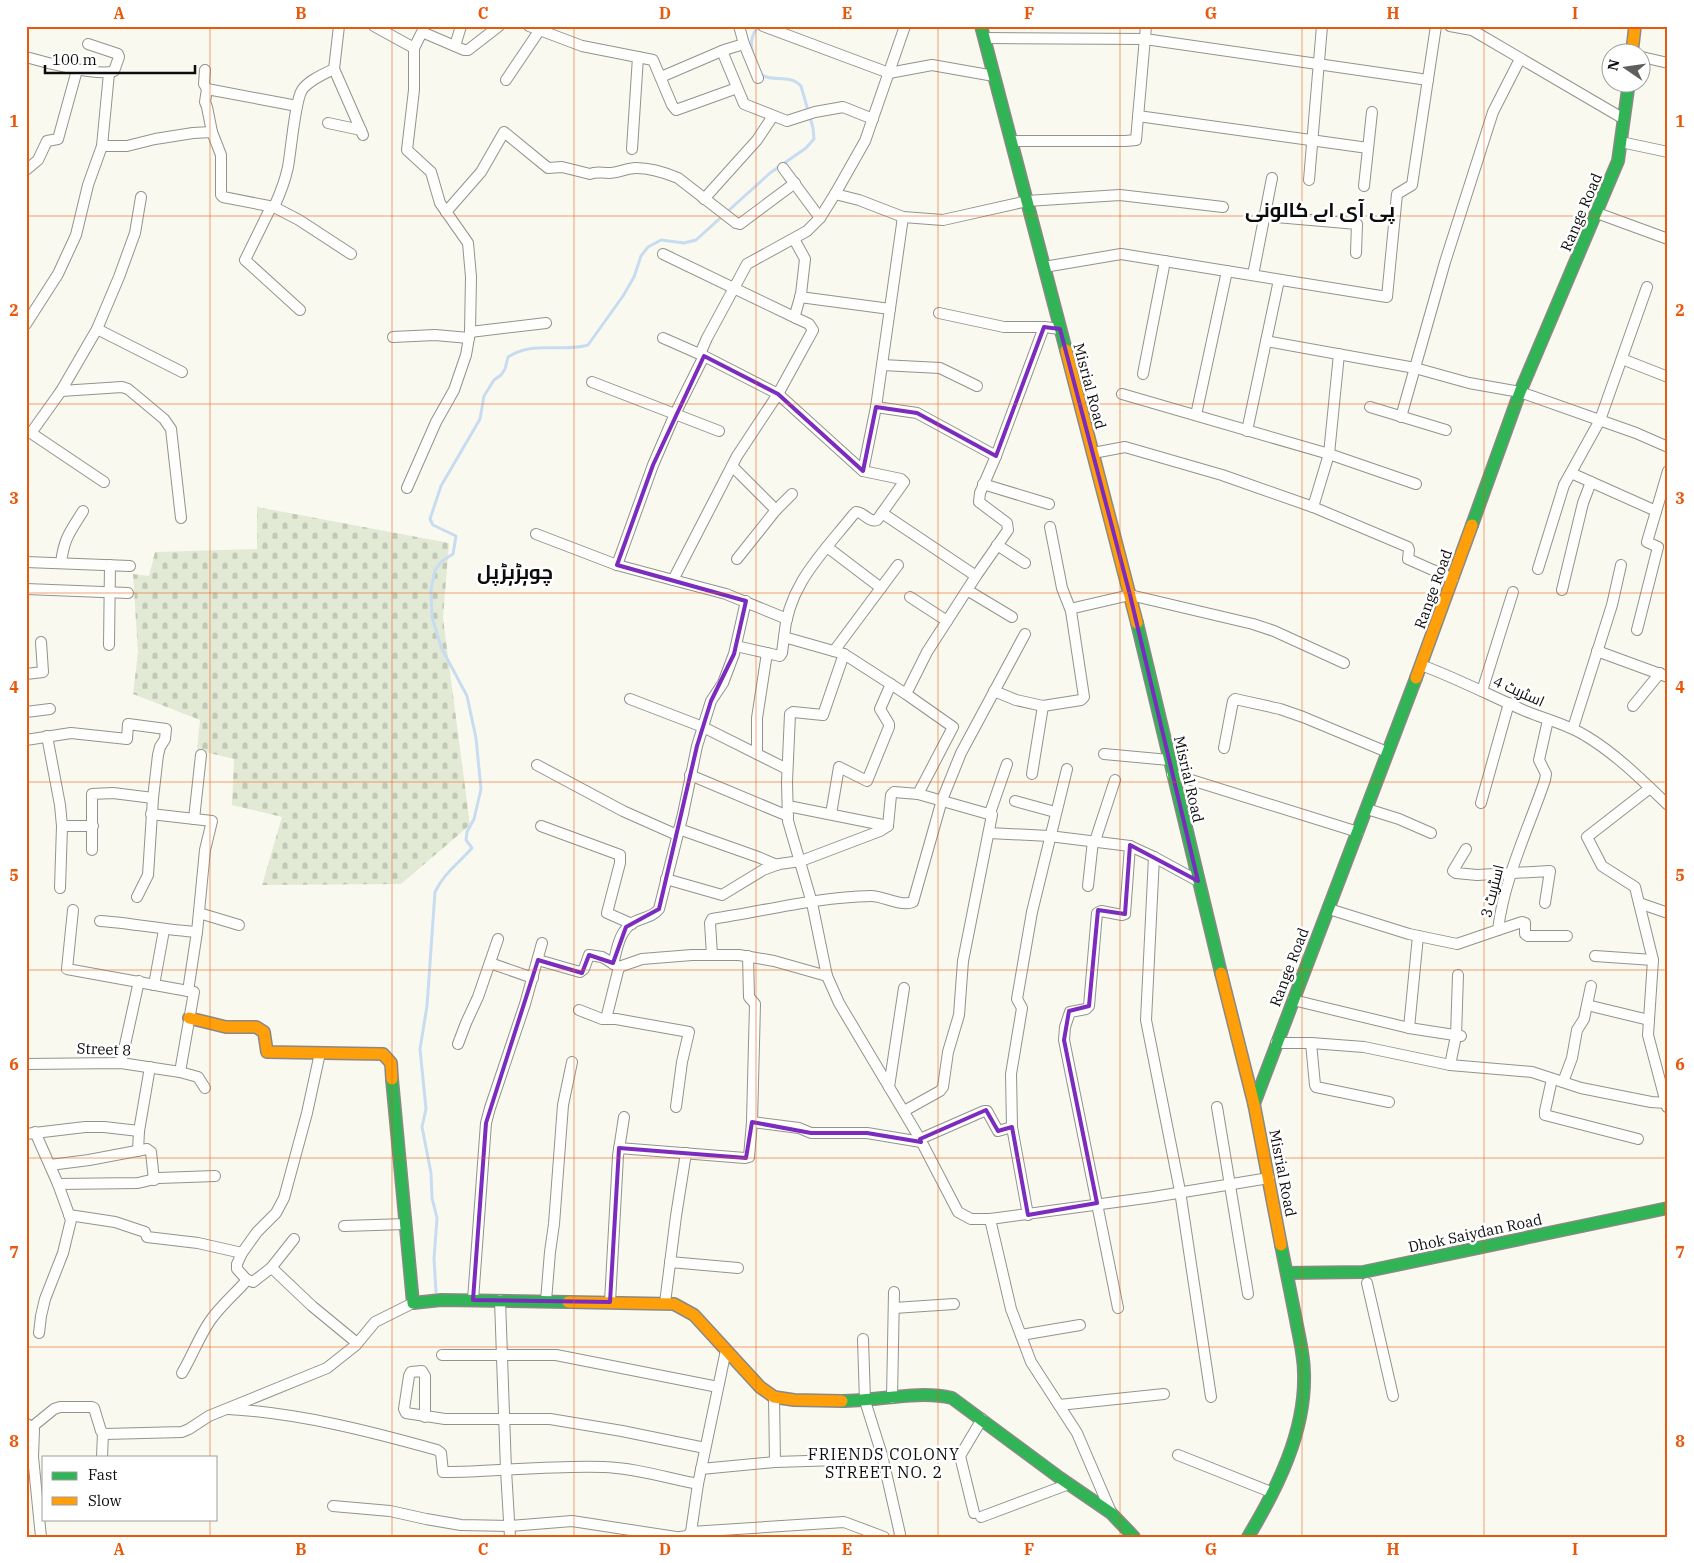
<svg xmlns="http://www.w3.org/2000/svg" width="1694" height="1563" viewBox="0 0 1694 1563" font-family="'IBM Plex Serif',Cairo,serif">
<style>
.cemetery{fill:url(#cemetery-stones)}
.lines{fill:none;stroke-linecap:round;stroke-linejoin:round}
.stream{stroke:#c8dcf1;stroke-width:3}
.street-casing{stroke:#93938e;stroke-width:12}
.fast-casing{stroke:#8a8985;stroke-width:14}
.slow-casing{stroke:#8a8985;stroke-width:14}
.street{stroke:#fefefd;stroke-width:10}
.fast{stroke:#30b455;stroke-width:11}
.slow{stroke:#ff9f0a;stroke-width:11}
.marked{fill:none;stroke:#7b2cbf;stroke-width:4;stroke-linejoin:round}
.grid{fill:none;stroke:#e8590c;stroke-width:1;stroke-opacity:0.55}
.labels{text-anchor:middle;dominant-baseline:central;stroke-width:5;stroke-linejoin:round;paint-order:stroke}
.street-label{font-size:15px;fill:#0c0c0c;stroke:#fff}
.neighbourhood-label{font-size:16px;letter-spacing:1px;fill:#0c0c0c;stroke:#fff}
.district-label{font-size:20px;font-weight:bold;fill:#0c0c0c;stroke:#fff}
.neatline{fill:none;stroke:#e8590c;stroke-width:2}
.grid-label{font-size:16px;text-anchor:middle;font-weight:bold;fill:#e8590c}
</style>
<defs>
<pattern id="cemetery-stones" width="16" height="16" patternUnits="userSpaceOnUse" patternTransform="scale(1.25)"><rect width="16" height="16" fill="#e2ead5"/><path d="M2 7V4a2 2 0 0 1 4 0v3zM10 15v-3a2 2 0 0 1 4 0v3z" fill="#c1c8b6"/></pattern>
</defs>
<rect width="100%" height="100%" fill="#faf9ef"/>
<path class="cemetery" d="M257,507L449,543L443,618L470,825L401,884L262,885L282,817L232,805L234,759L197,750L200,720L133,694L138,653L133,574L149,576L155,552L257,549Z"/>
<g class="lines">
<g class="stream">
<path d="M753,54C750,43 751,35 759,26"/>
<path d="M436,1292L434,1259L437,1218L432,1198L431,1173L422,1127L426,1109L420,1049L427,1006L435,892C444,873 459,863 472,848L466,840L467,832L474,819L481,789L476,738L467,696L441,647L432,617L431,590L435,570L442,561L453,554L456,536L433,525L430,519L441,486L480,419L484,396L494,380L501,375L505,369L508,357C534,340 561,353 588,345L623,296L634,277L641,256L648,247L661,240L684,243L696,240L770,173L806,148L814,139L813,128L801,86C789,73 772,83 760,74"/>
</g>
<g class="street-casing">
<g id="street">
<path d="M374,26L414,48L422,32L464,50H468L472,47L499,26"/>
<path d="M529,26L582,46L653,60L672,105L676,110L737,88"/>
<path d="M739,26L744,44L758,78"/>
<path d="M763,26L889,73L932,65L994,76"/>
<path d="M1450,26L1472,30L1624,119"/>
<path d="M985,38L1145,39L1428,80"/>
<path d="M455,46L461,26"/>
<path d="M722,51L744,104L787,121L815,112L843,107L873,119"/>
<path d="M26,57C43,62 100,77 114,71L119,57L118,54L88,44"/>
<path d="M1642,57L1668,63"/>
<path d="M334,69L363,135"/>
<path d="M205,70L204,84L207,89L205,102L207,107L212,132"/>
<path d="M661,77L724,50L744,44"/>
<path d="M506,80L539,31"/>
<path d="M207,89L297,106"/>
<path d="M1138,116L1368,148"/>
<path d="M328,123L361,130"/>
<path d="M1011,141H1125L1136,140L1146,26"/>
<path d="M1621,142L1668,152"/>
<path d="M102,146H127L155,139L193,133L212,132L221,155V195L223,197L274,207C280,194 285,181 288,167C291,151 295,101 302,90C309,80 324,74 334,69L339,26"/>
<path d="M632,149L638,57"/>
<path d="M783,168L820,218"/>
<path d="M26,170L38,160L47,141L58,139L77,70"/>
<path d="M1309,180L1322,26"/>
<path d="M1364,186L1372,112"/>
<path d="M835,194L859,200L903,217L943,220L1027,201L1120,195L1223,207"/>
<path d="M704,199L757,140L773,116"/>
<path d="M271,207L245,260L300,310"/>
<path d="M274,207L299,220L351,254"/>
<path d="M446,212L481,172L504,132L548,168L562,167L590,174C597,171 601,173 609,173C618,173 627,168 636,168C649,168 666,173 678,178L736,223L740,224L795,183"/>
<path d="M1597,213L1668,239"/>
<path d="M1265,216L1357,224L1356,253"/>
<path d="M663,254L796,318"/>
<path d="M1044,267L1121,254L1387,297L1397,194L1412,185L1436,26"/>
<path d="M1253,275L1272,178"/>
<path d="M800,297L890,309"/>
<path d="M939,313L1004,327H1044"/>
<path d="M26,324L58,274L76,235L88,185L102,146L109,73"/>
<path d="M97,329L182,372"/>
<path d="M470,332L546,323"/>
<path d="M393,337L435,335L469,338"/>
<path d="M663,338L704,356L778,394L863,471L901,479L904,482L877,520C869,523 864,512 856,512L853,515C822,554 788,585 784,637L844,654L906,694L927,652L976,576L1008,530L1007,523L979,502L980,493L996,456"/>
<path d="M1266,341L1415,368L1469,383L1520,392L1636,433L1668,447"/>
<path d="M700,354L707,338L747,264L807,231L820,218L835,194L865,141L905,26"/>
<path d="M1622,359L1668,377"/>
<path d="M882,365L940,368L977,386"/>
<path d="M1143,374L1165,261"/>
<path d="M592,382L719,431"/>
<path d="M61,391L122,387L128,389L164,419L171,429L181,518"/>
<path d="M1122,394L1329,454L1416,484"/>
<path d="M876,407L917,413L996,456L1044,327L1060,329"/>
<path d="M1370,407L1446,430"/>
<path d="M1196,415L1227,271"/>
<path d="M1401,417L1445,262L1493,112L1520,59"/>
<path d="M1247,431L1279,280"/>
<path d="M26,433H31L61,391L97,329L119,277L135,233L141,197"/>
<path d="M31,433L104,482"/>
<path d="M1093,453L1125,447L1222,475L1313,507L1408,547L1409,550L1408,559L1453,579"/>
<path d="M732,466L776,510"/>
<path d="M863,471L876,407L903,217"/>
<path d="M1571,473L1656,511"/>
<path d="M983,484L1049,504"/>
<path d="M407,488L436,422L454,390L466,355L470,332L471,277L468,243L440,203L431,172L407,150L414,90V48"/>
<path d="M1313,507L1329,454L1339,354"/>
<path d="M882,513L976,576"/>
<path d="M536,534L617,565L673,580L737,456L778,394L813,330L809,324L796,318L795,315L801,294L805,259L794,239"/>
<path d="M997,545L1025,563"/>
<path d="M827,547L881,588"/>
<path d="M737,559L776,510L792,494"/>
<path d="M26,562L130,566"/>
<path d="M61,563C64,538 70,532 83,511"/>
<path d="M617,565L653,465L675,414L704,356"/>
<path d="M1538,569L1564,485L1600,420L1647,287"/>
<path d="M673,580L726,594L787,619"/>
<path d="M26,589L128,593"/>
<path d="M967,590L1012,617"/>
<path d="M1562,590L1583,503L1591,482"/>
<path d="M910,597L947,621"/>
<path d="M1071,611L1074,608L1130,595L1253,624L1274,631L1344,663"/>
<path d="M1637,630L1658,547L1647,542L1668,471"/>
<path d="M109,645L110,565"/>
<path d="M736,646L780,656L782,653L784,637"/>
<path d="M834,651L898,565"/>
<path d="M1597,651L1668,677"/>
<path d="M844,654L823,715L793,712L790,714L787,782L788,821L812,903L827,976L839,1003L920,1139L958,1212L971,1219H990L1153,1197L1269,1178"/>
<path d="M1421,665C1456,678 1489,695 1523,710C1544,719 1567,724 1586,736C1616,754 1643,781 1668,805"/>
<path d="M26,674L43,672L41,642"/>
<path d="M994,691L1016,700L1043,706L1081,700L1084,697L1071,611L1062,588L1050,527"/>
<path d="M1482,691L1513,592"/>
<path d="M906,694L953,727L918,794"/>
<path d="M630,699L703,727L787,769"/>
<path d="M1633,706L1660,673"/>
<path d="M26,712L50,709"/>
<path d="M1573,728L1612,605L1621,565"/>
<path d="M47,736L60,805L62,826L60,888"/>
<path d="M26,740L71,733L127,739L128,724L166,729L165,739L160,747L158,755L153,798L148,875L137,897"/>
<path d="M1224,748L1233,701L1235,699L1280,709L1303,717L1387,752"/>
<path d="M757,754V718L767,653"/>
<path d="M1104,754L1169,760"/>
<path d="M537,765L623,811L677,835"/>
<path d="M1032,774L1043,706"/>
<path d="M1172,774L1358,832"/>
<path d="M690,775L788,816"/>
<path d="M1650,788L1587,837L1602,866L1635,887L1653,960L1648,1035L1667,1107"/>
<path d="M1015,801L1055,812"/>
<path d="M1481,803L1509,703"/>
<path d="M788,806L888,826"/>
<path d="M1367,809L1399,819L1431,833"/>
<path d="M990,813L1007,764"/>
<path d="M151,814L212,821L205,850L197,932"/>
<path d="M831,814L839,767L867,781L889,727V724L880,709L891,684"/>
<path d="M194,819L201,755"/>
<path d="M62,826H93"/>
<path d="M541,826L620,855V863L607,913L632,924"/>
<path d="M679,829L758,857L777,865"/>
<path d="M989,833L1049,836L1130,846L1154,857L1198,881"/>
<path d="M1095,841L1115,780"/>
<path d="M1466,849L1454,869L1453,871L1456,873L1477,875L1550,871L1545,903"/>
<path d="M92,850V794L113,793L153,798"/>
<path d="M1154,857L1146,1020L1180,1191L1211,1397"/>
<path d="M666,879L722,895L763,870L779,864L801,861L880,831L888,826L891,795L894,792L918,794L992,815L963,961L959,1015L948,1052L943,1087L940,1091L904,1111"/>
<path d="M1088,886L1093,841"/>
<path d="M1639,903L1668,913"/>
<path d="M1329,909L1409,934L1457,944L1498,930C1504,878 1528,830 1545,780L1546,774L1539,760L1548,720"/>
<path d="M73,910L67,969L188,991"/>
<path d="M199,913L239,925"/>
<path d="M100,921C132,923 164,930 197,932L188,991L194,992L180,1072"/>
<path d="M1498,930L1522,922L1525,923V934L1528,936H1567"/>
<path d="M712,955L710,923L712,919C765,911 817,897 871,896C884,896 900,907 913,902L942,800L961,753L1025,634"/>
<path d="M1595,956L1653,960"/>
<path d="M538,960L580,972L584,969L589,955L602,957L619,967L642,959L692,955H739L774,961L827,976"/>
<path d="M490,963L533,978"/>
<path d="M613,964C617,950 619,930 634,922C642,918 653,917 659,909L683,814L697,746L711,701L723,683L734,654L746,601"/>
<path d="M154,985L164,930"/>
<path d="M1293,1000L1409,1028L1461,1036"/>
<path d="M1587,1005L1649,1020"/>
<path d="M579,1010L602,1019H616L689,1032L682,1062L676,1107"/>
<path d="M606,1019L619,967"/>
<path d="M1409,1028L1418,936"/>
<path d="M1276,1043H1311L1364,1047L1450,1065L1532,1072L1581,1088L1651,1102L1666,1103"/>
<path d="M1311,1043L1315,1085L1316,1087L1389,1102"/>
<path d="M458,1044L466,1023L478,997L498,939"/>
<path d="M320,1053L307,1113L284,1198L276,1213L257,1232L242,1253L237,1264V1269L246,1279L253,1282L271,1268L273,1269L312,1306L357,1343"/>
<path d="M121,1063L139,981"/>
<path d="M26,1064L121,1063L180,1072L198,1077L205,1088"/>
<path d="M1450,1065L1456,1036L1458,975"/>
<path d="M1552,1079L1545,1111V1115L1638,1139"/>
<path d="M1563,1082L1572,1058L1577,1030L1584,1019L1591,986"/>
<path d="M889,1087L904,988"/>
<path d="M1217,1107L1248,1294"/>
<path d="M752,1122L799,1128L811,1133H867L921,1142"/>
<path d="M35,1132L58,1184L71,1220L63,1253L45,1299L41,1316L39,1333"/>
<path d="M26,1134L85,1127H104L139,1131"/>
<path d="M920,1139L984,1111H987L998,1131L1012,1127"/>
<path d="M619,1148L745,1158L749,1157L752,1122L755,1004L749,997L748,956"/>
<path d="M138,1151L139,1131L150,1067"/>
<path d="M50,1165L89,1160L147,1149L151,1152L154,1180"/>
<path d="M58,1184L138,1183L159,1178L215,1176"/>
<path d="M69,1215L115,1222L145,1232L147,1237L198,1243L242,1253"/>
<path d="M1028,1215L1012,1127L1011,1074L1022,1008L1017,999L1032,912L1067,769"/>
<path d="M990,1219L1011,1309L1031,1362L1077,1433L1111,1512"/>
<path d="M344,1226L406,1224"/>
<path d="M670,1262L738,1268"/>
<path d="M271,1268L294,1239"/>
<path d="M1367,1283L1393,1396"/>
<path d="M473,1300L486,1123L490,1108L525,1004L542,943"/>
<path d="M500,1300L506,1470L510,1537"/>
<path d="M546,1301L550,1252L554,1224L563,1105L572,1062"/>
<path d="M610,1302L618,1156L624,1117"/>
<path d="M665,1303L676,1216L686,1153"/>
<path d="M894,1308L954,1304"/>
<path d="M1118,1308L1064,1040L1065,1027L1070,1012L1086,1009L1089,1006L1097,913L1101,911L1122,915L1125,914L1130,846"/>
<path d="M1021,1335L1080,1325"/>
<path d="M863,1339L865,1401L882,1455L900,1534L899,1537"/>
<path d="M442,1355H556L718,1387"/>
<path d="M182,1373C192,1356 199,1337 210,1321C221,1305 235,1294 247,1280"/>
<path d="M774,1397L775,1462"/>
<path d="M892,1398L894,1292"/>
<path d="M1059,1405L1164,1394"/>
<path d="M228,1409C299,1413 369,1431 437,1450L441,1453L443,1472C496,1472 550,1465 604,1467C635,1468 667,1478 698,1484"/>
<path d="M425,1417V1376L422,1371L411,1372L409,1376L404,1409L406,1413L445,1419H550L622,1431L705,1448"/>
<path d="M27,1424L34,1429L33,1457L41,1537"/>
<path d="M32,1427L54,1409L60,1407H92L94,1408L101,1431L105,1434L182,1432L189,1429L209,1416L327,1368L356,1345L375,1322L413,1303"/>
<path d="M1178,1455L1271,1492"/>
<path d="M102,1457L103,1433"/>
<path d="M701,1469L775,1462L839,1460"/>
<path d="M333,1506L390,1511L426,1519L461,1525L510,1526L572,1521L676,1537"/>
<path d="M974,1513L960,1456L982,1419"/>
<path d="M981,1517L1069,1484"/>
<path d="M691,1532L844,1522L884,1537"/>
<path d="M680,1537L687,1536L691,1532L698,1484L726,1350"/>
</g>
</g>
<g class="fast-casing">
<g id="fast">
<path d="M981,26L1066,350"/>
<path d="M1472,525L1520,392L1618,161L1629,82"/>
<path d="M1137,623L1221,973"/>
<path d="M392,1079L413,1303L441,1300L568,1302"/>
<path d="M1254,1104L1416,678"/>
<path d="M1287,1273L1363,1272L1668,1208"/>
<path d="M842,1401C878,1401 918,1390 952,1398L1060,1478L1111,1513L1134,1537"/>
<path d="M1248,1537C1277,1489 1306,1431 1304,1373C1304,1355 1299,1337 1296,1320C1291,1295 1286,1270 1281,1245"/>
</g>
</g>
<g class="slow-casing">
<g id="slow">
<path d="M1632,52L1635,26"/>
<path d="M1066,350L1137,623"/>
<path d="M1416,678L1472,525"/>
<path d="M1221,973L1254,1104L1281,1245"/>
<path d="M189,1018L226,1027H256L264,1032L267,1052L383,1054L391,1063L392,1079"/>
<path d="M568,1302L674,1304L694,1315L760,1387L774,1397L794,1400L842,1401"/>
</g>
</g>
<use href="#street" class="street"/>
<use href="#fast" class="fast"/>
<use href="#slow" class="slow"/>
</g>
<path class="marked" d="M1044,327L1060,329L1130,595L1198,881L1130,845L1125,914L1098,910L1089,1006L1069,1011L1064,1040L1097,1203L1028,1215L1012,1127L998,1131L986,1110L920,1139L921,1142L867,1133H811L752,1122L746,1158L619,1148L610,1302L473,1300L486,1123L538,960L582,973L589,955L613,963L626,927L659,909L697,746L711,701L734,654L746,601L617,565L653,465L704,356L778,394L863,471L876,407L917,413L996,456Z"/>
<path class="grid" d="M210,26V1457M392,26V1537M574,26V1537M756,26V1537M938,26V1537M1120,26V1537M1302,26V1537M1484,26V1537M26,216H1668M26,404H1668M26,593H1668M26,782H1668M26,970H1668M26,1158H1668M26,1347H1668M210,1519V1537"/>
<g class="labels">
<g class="street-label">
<text transform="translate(1581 212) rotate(-67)">Range Road</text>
<text transform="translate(1090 386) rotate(75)">Misrial Road</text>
<text transform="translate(1433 589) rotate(-70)">Range Road</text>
<text transform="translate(1519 691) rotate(24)">اسٹریٹ 4</text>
<text transform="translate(1189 779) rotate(77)">Misrial Road</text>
<text transform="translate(1492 891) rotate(-76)">اسٹریٹ 3</text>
<text transform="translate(1289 967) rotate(-69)">Range Road</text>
<text transform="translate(104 1049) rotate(2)">Street 8</text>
<text transform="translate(1283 1173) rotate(79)">Misrial Road</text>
<text transform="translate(1475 1233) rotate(-12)">Dhok Saiydan Road</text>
</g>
<g class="neighbourhood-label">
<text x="884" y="1454">FRIENDS COLONY<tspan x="884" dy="18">STREET NO. 2</tspan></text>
</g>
<g class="district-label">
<text x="1320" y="209">پی آی اے کالونی</text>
<text x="515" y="571">چوہڑہڑپل</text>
</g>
</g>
<rect width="1694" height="1563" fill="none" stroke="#ffffff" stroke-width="55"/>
<rect x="42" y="1456" width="175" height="65" fill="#ffffff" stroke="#9e9e9e"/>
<rect x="52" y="1472" width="25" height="8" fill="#30b455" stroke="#9e9e9e"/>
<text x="88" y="1480" font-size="15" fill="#0c0c0c">Fast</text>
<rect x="52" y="1497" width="25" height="8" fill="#ff9f0a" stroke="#9e9e9e"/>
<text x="88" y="1506" font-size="15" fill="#0c0c0c">Slow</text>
<g transform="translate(1626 68) rotate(283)"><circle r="24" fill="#ffffff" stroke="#9e9e9e"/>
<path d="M0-4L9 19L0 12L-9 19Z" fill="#5f5f5b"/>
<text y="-8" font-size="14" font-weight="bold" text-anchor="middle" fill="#0c0c0c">N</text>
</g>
<path d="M45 65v8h150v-8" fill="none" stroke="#0c0c0c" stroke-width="2.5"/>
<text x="52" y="65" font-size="15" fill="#0c0c0c" stroke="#ffffff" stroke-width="4" paint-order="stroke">100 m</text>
<rect x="28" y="28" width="1638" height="1508" class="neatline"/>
<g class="grid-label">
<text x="119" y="19">A</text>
<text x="301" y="19">B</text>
<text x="483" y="19">C</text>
<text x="665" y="19">D</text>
<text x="847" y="19">E</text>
<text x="1029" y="19">F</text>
<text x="1211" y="19">G</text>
<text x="1393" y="19">H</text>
<text x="1575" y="19">I</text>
<text x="14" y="127">1</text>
<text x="1680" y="127">1</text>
<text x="14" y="316">2</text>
<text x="1680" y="316">2</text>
<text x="14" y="504">3</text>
<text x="1680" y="504">3</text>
<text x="14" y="693">4</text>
<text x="1680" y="693">4</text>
<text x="14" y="881">5</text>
<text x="1680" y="881">5</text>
<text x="14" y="1070">6</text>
<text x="1680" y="1070">6</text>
<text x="14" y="1258">7</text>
<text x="1680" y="1258">7</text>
<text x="14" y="1447">8</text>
<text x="1680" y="1447">8</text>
<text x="119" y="1555">A</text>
<text x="301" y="1555">B</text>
<text x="483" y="1555">C</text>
<text x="665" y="1555">D</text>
<text x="847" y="1555">E</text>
<text x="1029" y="1555">F</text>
<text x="1211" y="1555">G</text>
<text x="1393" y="1555">H</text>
<text x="1575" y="1555">I</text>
</g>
</svg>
